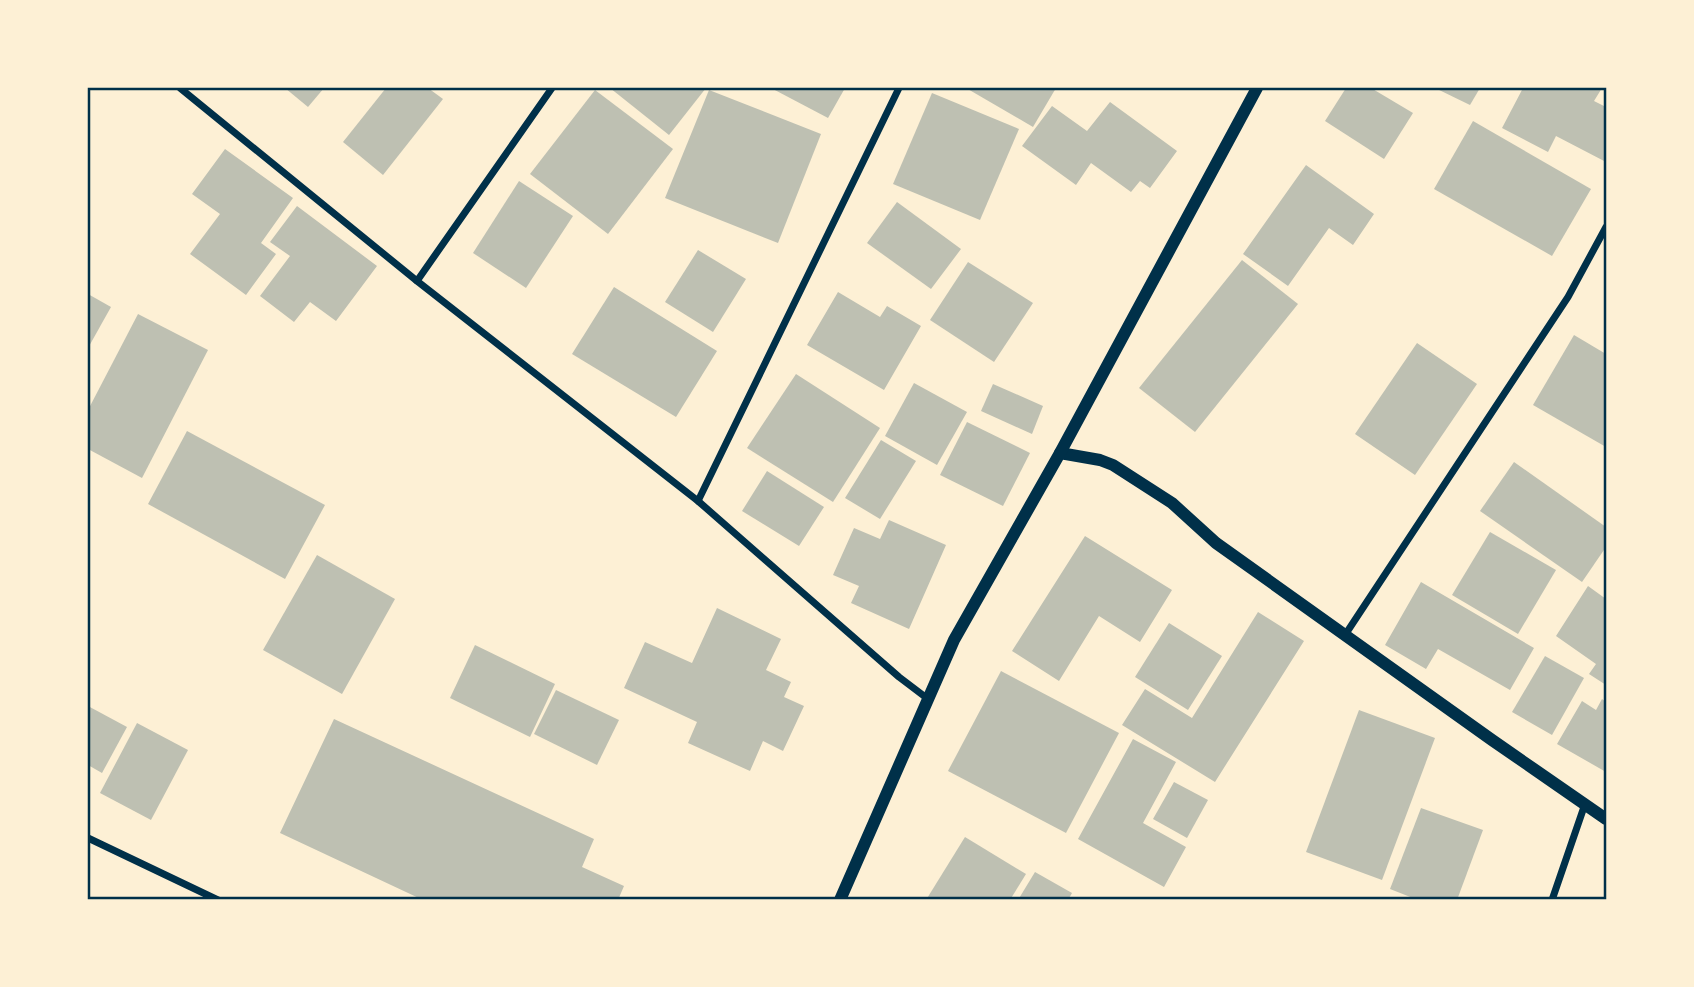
<svg xmlns="http://www.w3.org/2000/svg" width="1694" height="987" viewBox="0 0 1694 987" font-family="Arial,sans-serif">
<style>
.building{fill:#bec0b2}
.lines{fill:none;stroke-linecap:round;stroke-linejoin:round}
.minor{stroke:#003049;stroke-width:7}
.tertiary{stroke:#003049;stroke-width:12}
.neatline{fill:none;stroke:#003049;stroke-width:2.5}
</style>
<rect width="100%" height="100%" fill="#fdf0d5"/>
<g class="building">
<path d="M285,88H324L308,107Z"/>
<path d="M386,88H428L443,99L383,175L343,142Z"/>
<path d="M610,88H706L669,135Z"/>
<path d="M771,88H845L828,118Z"/>
<path d="M966,88H1056L1033,127Z"/>
<path d="M1346,88H1371L1413,113L1384,159L1325,121Z"/>
<path d="M1435,88H1480L1470,105Z"/>
<path d="M1523,88H1602L1594,101L1606,107V162L1556,136L1548,152L1502,128Z"/>
<path d="M595,90L673,149L608,234L530,174Z"/>
<path d="M709,90L821,134L778,243L665,198Z"/>
<path d="M932,93L1019,129L980,220L893,184Z"/>
<path d="M1110,102L1177,151L1150,188L1140,181L1131,192L1091,163L1076,185L1022,146L1052,106L1087,131Z"/>
<path d="M1473,121L1591,189L1552,256L1434,189Z"/>
<path d="M225,149L293,198L261,243L276,254L246,295L190,254L220,214L192,194Z"/>
<path d="M1306,165L1374,214L1353,245L1329,228L1288,286L1243,254Z"/>
<path d="M519,181L573,216L526,288L473,253Z"/>
<path d="M897,202L961,249L931,289L867,243Z"/>
<path d="M297,206L377,266L336,321L310,302L294,322L260,296L290,256L270,242Z"/>
<path d="M698,250L746,279L713,332L665,302Z"/>
<path d="M1242,260L1298,304L1195,432L1139,388Z"/>
<path d="M968,262L1033,303L994,362L930,320Z"/>
<path d="M614,287L717,351L676,417L572,354Z"/>
<path d="M838,292L880,317L887,306L921,326L884,390L807,345Z"/>
<path d="M88,294L111,307L88,348Z"/>
<path d="M138,314L208,350L142,478L88,449V410Z"/>
<path d="M1574,335L1606,354V447L1533,405Z"/>
<path d="M1417,343L1477,384L1415,475L1355,434Z"/>
<path d="M796,374L880,428L833,502L747,448Z"/>
<path d="M914,383L967,412L937,465L885,436Z"/>
<path d="M993,384L1043,406L1032,434L981,411Z"/>
<path d="M967,422L1030,453L1003,506L940,475Z"/>
<path d="M187,431L325,505L285,579L148,504Z"/>
<path d="M881,440L916,461L880,519L845,498Z"/>
<path d="M1514,462L1606,527V547L1582,582L1480,511Z"/>
<path d="M767,471L824,507L799,546L742,511Z"/>
<path d="M889,520L946,545L909,629L851,603L859,586L833,575L854,528L880,539Z"/>
<path d="M1490,532L1556,570L1518,634L1452,595Z"/>
<path d="M1085,536L1172,590L1140,642L1099,616L1059,681L1012,651Z"/>
<path d="M317,555L395,599L342,694L263,650Z"/>
<path d="M1421,582L1534,648L1510,690L1438,649L1426,669L1385,645Z"/>
<path d="M1588,586L1606,599V685L1589,674L1596,664L1556,636Z"/>
<path d="M717,608L781,639L766,670L791,682L784,697L804,706L783,751L763,741L750,771L688,743L697,722L624,688L645,642L692,663Z"/>
<path d="M1258,612L1304,641L1215,782L1122,725L1145,689L1192,718Z"/>
<path d="M1169,623L1222,656L1188,710L1135,677Z"/>
<path d="M475,645L555,684L530,737L450,698Z"/>
<path d="M1545,656L1584,678L1552,735L1512,712Z"/>
<path d="M1001,671L1119,733L1066,833L948,771Z"/>
<path d="M556,690L619,720L597,765L534,734Z"/>
<path d="M1602,699L1606,702V772L1557,744L1582,701L1596,710Z"/>
<path d="M88,706L127,727L102,773L88,765Z"/>
<path d="M1359,710L1435,738L1382,880L1306,852Z"/>
<path d="M334,719L594,839L582,867L624,886L618,900H423L280,833Z"/>
<path d="M137,723L188,750L151,820L100,793Z"/>
<path d="M1133,739L1176,762L1143,823L1186,847L1164,887L1078,839Z"/>
<path d="M1174,782L1208,800L1187,838L1153,819Z"/>
<path d="M1421,808L1483,830L1457,900H1418L1390,889Z"/>
<path d="M965,837L1026,874L1010,900H926Z"/>
<path d="M1035,872L1072,893L1068,900H1018Z"/>
</g>
<g class="lines">
<g class="minor">
<path d="M180,88L417,281L698,501L899,677L928,699"/>
<path d="M417,281L552,88"/>
<path d="M698,501L899,88"/>
<path d="M1345,635L1568,297L1606,227"/>
<path d="M88,838L218,900"/>
<path d="M1552,900L1585,804"/>
</g>
<g class="tertiary">
<path d="M1060,453L1100,460L1113,465L1172,503L1216,543L1492,740L1606,819"/>
<path d="M840,900L954,640L1060,453L1257,88"/>
</g>
</g>
<rect width="1694" height="987" fill="none" stroke="#fdf0d5" stroke-width="178"/>
<rect x="89" y="89" width="1516" height="809" class="neatline"/>
</svg>
